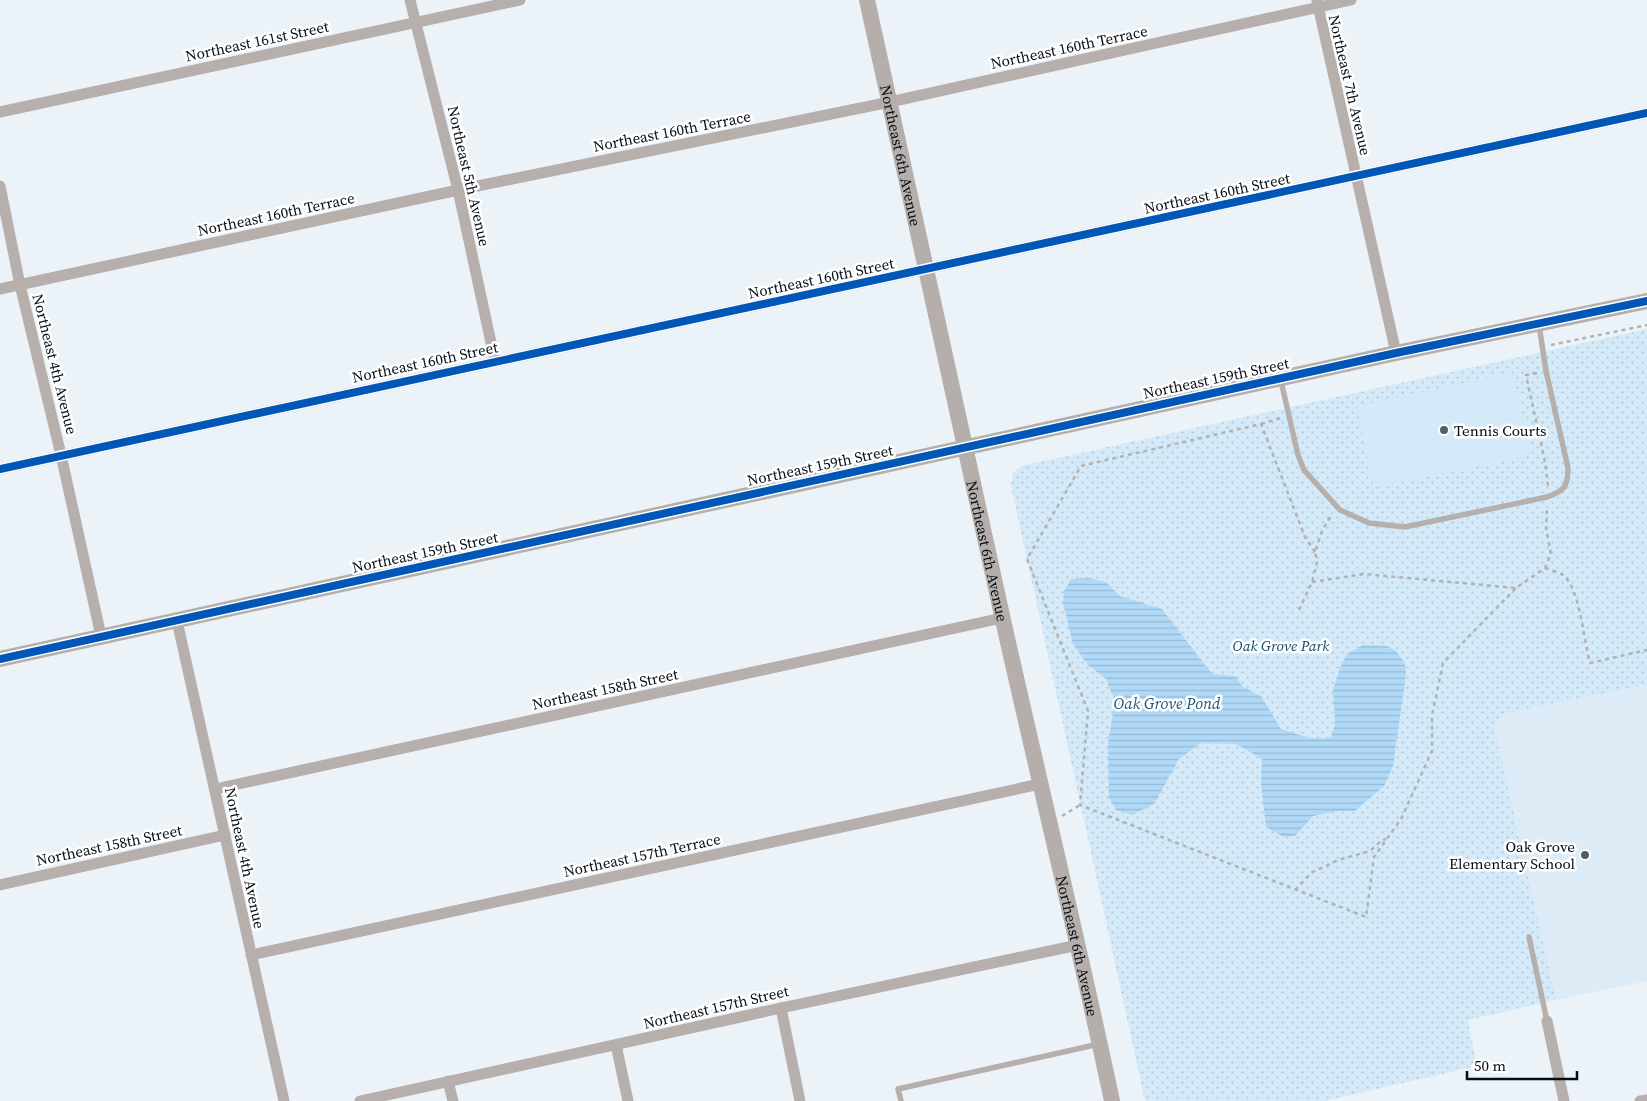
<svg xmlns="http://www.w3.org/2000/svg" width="1647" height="1101" viewBox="0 0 1647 1101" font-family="'Source Serif 4',serif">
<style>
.built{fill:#dcebf6}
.park{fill:url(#park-dots)}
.pitch{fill:#d5eaf9}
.water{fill:url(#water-rules)}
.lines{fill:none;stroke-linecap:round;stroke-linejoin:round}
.path{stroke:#b4b2b1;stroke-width:2.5;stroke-dasharray:4 4;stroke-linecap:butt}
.lane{stroke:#b7afab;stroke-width:5.5}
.street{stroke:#b7afab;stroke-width:11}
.secondary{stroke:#b6aeaa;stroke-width:16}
.cycleway-casing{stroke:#fff;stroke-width:11}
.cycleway{stroke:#0057b8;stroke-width:8}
.poi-dot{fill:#555e65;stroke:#fff;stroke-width:2}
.labels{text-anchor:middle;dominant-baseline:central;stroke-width:5;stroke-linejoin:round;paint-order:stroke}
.street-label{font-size:15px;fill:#040e16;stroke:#fff}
.poi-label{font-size:15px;fill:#040e16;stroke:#fff;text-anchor:start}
.park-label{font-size:15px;font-style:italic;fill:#104969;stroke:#fff}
.water-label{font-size:16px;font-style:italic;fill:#1f5576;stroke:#fff}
</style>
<defs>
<pattern id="park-dots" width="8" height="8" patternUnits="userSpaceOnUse" patternTransform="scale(1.25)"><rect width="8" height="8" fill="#d5eaf9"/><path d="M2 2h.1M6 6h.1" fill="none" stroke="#b5c8d5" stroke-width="1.8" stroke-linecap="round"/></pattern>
<pattern id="water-rules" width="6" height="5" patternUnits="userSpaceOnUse" patternTransform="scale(1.25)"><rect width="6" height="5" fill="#b0d9f7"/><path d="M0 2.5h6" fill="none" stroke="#96b9d3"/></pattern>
</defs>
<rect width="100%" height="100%" fill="#ecf3f8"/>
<path class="built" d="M1647,685V981L1556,1000L1495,730L1499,720L1507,713Z"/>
<path class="park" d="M1647,329V685L1507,713L1499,720L1495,730L1556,1000L1468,1020L1477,1066L1325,1101H1145L1011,486L1013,473L1021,466Z"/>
<path class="pitch" d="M1512,372L1532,455L1374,487L1357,406Z"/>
<path class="water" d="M1089,578L1106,582L1120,596L1162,609L1212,674L1235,676L1243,687L1261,696L1281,729C1298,734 1315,742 1331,737L1335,724L1333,690L1340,668L1347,654L1363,645L1387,646L1396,651L1405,663L1406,675L1393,766L1384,786L1355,811H1338L1313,816L1295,836L1284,837L1266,827L1261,783L1262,759L1236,744L1201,743L1179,759L1154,804L1132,815L1116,810L1109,798L1108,743L1115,701L1106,679L1087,664L1073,644L1063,603L1064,591L1071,579Z"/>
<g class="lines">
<g class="path">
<path d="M1551,345L1647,325"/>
<path d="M1537,373L1526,375L1545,462L1548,486"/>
<path d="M1261,424L1281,418"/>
<path d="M1315,552L1305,537L1261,424L1081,466L1027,559L1088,711L1080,805L1366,917L1374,857L1401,819L1432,751V716L1443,663L1516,588"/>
<path d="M1545,568C1550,570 1558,572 1563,575C1580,588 1584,642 1590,663L1647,650"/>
<path d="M1312,582L1364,574L1516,588L1545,568L1551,554L1546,528L1547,507"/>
<path d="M1299,610L1312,582L1317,562L1315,552L1322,531L1332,514"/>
<path d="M1062,816L1080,805"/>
<path d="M1295,890L1311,873L1338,860L1370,851L1382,840L1386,839"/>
</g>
<g class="lane">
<path d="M1281,381L1298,455L1304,470L1340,510L1369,523L1405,527L1547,497C1564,491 1568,487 1568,468L1546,371L1539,325"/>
<path d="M1529,937L1547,1021"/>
<path d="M901,1101L898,1089L1099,1044"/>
</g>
<g class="street">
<path d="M410,0L458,190L495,361"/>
<path d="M1317,1L1396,353"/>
<path d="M0,112L520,0"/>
<path d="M0,186L20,285L61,455L101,636"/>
<path d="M0,289L458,190L890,102L1351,0"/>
<path d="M0,469L1647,113"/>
<path d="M177,621L284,1101"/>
<path d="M215,789L1002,618"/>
<path d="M0,885L225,835"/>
<path d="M251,955L1040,784"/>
<path d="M781,1008L800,1101"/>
<path d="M1547,1021L1564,1101"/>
<path d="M616,1045L628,1101"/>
<path d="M448,1081L453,1101"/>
<path d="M360,1101L781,1008L1078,945"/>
<path d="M1640,1101L1647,1100"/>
</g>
<g class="secondary">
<path id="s1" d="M867,0C913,207 957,414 1003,620C1039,781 1078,940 1112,1101"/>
<path d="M0,659L1396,353L1647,301"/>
</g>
<g class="cycleway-casing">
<g id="cycleway">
<path d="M0,469L1647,113"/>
<path d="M0,659L1396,353L1647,301"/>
</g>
</g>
<use href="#cycleway" class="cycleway"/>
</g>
<g class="poi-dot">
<circle cx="1444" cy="430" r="5"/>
<circle cx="1585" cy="855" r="5"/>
</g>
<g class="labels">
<g class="street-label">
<text transform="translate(257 41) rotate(-12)">Northeast 161st Street</text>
<text transform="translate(1069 47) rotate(-12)">Northeast 160th Terrace</text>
<text transform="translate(1350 85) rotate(77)">Northeast 7th Avenue</text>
<text transform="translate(672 131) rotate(-11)">Northeast 160th Terrace</text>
<text stroke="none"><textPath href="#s1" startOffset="159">Northeast 6th Avenue</textPath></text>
<text transform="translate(469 176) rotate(77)">Northeast 5th Avenue</text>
<text transform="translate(1217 193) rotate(-12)">Northeast 160th Street</text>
<text transform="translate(276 214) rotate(-12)">Northeast 160th Terrace</text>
<text transform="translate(821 278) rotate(-12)">Northeast 160th Street</text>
<text transform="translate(425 362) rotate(-12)">Northeast 160th Street</text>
<text transform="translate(55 364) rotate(76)">Northeast 4th Avenue</text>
<text transform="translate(1216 378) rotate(-12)">Northeast 159th Street</text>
<text transform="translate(820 465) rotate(-12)">Northeast 159th Street</text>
<text stroke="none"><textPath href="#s1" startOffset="564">Northeast 6th Avenue</textPath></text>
<text transform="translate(425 552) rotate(-12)">Northeast 159th Street</text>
<text transform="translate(605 689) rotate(-12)">Northeast 158th Street</text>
<text transform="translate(109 845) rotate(-12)">Northeast 158th Street</text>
<text transform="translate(642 855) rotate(-12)">Northeast 157th Terrace</text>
<text transform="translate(245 858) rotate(78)">Northeast 4th Avenue</text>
<text stroke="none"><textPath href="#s1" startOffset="969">Northeast 6th Avenue</textPath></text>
<text transform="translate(716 1007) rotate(-13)">Northeast 157th Street</text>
</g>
<g class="poi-label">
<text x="1454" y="430">Tennis Courts</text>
<text x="1575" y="846" text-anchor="end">Oak Grove<tspan x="1575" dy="17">Elementary School</tspan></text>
</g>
<g class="park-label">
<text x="1281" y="645">Oak Grove Park</text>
</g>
<g class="water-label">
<text x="1167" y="703">Oak Grove Pond</text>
</g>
</g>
<path d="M1467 1071v8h110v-8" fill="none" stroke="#040e16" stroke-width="2.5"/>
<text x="1474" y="1071" font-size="15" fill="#040e16" stroke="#ffffff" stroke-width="4" paint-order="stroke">50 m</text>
</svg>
